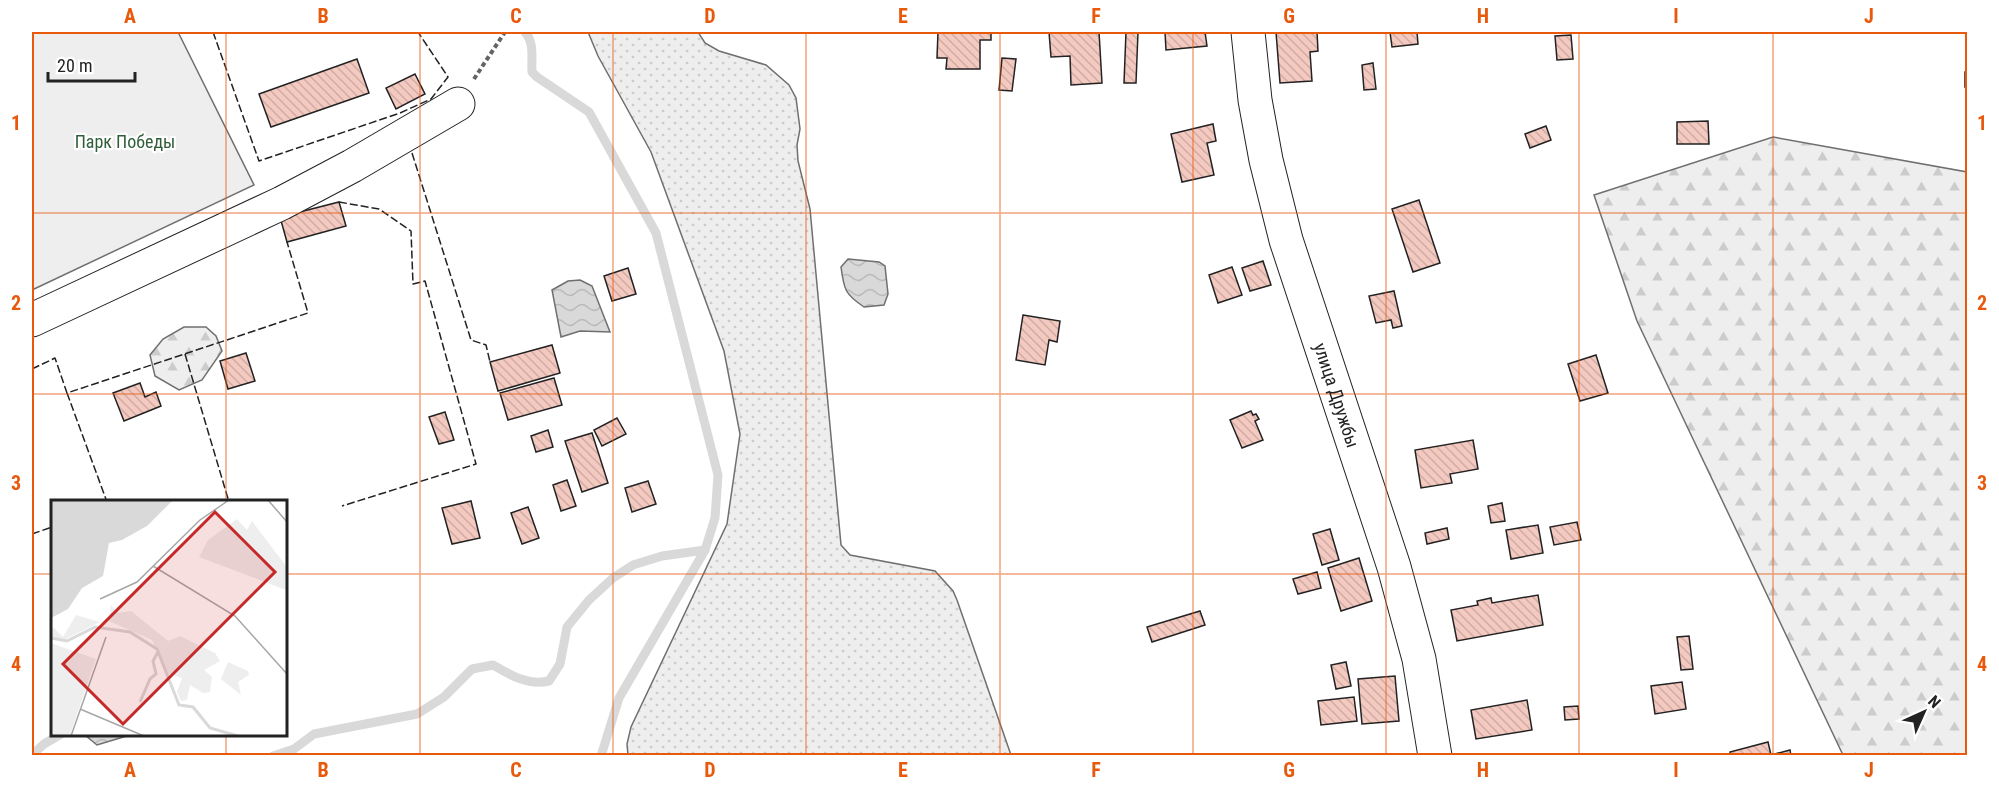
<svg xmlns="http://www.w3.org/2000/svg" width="1999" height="787" viewBox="0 0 1999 787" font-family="'Roboto Condensed',sans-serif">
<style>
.grass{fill:url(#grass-dots);stroke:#6f6f6f;stroke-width:1.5}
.forest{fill:url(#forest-firs);stroke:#6f6f6f;stroke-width:1.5}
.park{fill:#eee;stroke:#6f6f6f;stroke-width:1.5}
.water{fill:url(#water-waves);stroke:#6f6f6f;stroke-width:1.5}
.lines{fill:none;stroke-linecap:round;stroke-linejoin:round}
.stream{stroke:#d9d9d9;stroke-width:9}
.building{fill:url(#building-back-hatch);stroke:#222;stroke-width:1.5}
.minor-casing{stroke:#222;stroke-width:35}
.path{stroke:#646464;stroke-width:4;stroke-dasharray:4.5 3;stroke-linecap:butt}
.minor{stroke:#fff;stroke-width:33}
.fence{stroke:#222;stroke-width:1.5;stroke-dasharray:8 3;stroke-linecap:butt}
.grid{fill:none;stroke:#e8590c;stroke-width:1.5;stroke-opacity:0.55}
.labels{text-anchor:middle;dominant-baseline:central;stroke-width:4.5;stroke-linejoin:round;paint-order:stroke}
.park-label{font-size:18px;fill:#2f5e38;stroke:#fff}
.street-label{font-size:18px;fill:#222;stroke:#fff}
.inset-river{fill:none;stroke:#d9d9d9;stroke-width:3}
.inset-road{fill:none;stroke:#a7a7a7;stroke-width:1.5}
.view{fill:#c62828;fill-opacity:0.15;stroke:#c62828;stroke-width:3}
.inset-edge{fill:none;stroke:#222;stroke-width:3}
.neatline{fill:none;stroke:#e8590c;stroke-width:2}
.grid-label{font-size:20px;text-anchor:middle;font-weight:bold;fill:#e8590c}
</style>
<defs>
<pattern id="grass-dots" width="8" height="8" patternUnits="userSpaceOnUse" patternTransform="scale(1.5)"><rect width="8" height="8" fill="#eee"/><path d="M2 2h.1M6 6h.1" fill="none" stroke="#ccc" stroke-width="1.8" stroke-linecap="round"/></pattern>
<pattern id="forest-firs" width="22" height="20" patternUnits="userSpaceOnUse" patternTransform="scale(1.5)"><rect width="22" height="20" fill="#eee"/><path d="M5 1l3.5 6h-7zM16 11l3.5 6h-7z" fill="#ccc"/></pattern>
<pattern id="water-waves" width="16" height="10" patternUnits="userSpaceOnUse" patternTransform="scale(1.5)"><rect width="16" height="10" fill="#d9d9d9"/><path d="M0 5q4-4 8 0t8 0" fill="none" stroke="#bababa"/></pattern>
<pattern id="building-back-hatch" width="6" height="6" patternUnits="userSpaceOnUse" patternTransform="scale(1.5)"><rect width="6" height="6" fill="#f3c9c0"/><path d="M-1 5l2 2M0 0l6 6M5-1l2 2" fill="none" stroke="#d0aca5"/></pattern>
</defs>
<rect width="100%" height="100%" fill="#fff"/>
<path class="grass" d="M588,32H698L705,43L719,51L766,65L789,85L796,98L800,129L797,145L798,161L810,209L841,545L850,555L935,571L953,591L957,600L1011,755H628L627,744L631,727L727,524L740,434L724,351L651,152L598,56Z"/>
<g class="forest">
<path d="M1773,137L1967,172V755H1843L1637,321L1594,195Z"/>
<path d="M184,327H206L216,336L222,351L202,380L179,390L155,376L150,355L163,339Z"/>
</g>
<path class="park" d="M32,32H178L254,185L32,290Z"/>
<g class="water">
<path d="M848,259L879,262L885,266L888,294L884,305L864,307C845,294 844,290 841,267Z"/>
<path d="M580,280L592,286L610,332L580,331L561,337L552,290L568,281Z"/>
<path d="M85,735H130L97,745Z"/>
</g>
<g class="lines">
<g class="stream">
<path d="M525,32C535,44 531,57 532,72L537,77L589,112L656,233L718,475L715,518L705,550L619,698L601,756"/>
<path d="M32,755L44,744L61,734"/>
<path d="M273,756L294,749L314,734L417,714L444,697L472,669L493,665C510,675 528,686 549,681L560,664L567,627L589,600L613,578L633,565L662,556L705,550"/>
</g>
</g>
<g class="building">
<path d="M938,32H991V40H980V69H946L947,58H937Z"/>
<path d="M1049,32H1099L1102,83L1071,85L1070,56L1051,57Z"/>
<path d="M1126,32H1138L1136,83H1124Z"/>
<path d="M1165,32H1205L1207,46L1166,50Z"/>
<path d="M1276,32H1323H1317L1318,51L1310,52L1312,81L1280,83Z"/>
<path d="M1390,32H1417L1418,44L1392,47Z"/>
<path d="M1571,35L1573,59L1557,60L1555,36Z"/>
<path d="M1002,58L1016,59L1012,91L999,90Z"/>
<path d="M357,59L369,93L271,127L259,94Z"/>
<path d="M1373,63L1376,89L1364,90L1362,65Z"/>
<rect x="1965" y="72" width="3" height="15"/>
<path d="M415,74L425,94L396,109L386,88Z"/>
<path d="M1708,121L1709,144H1677V122Z"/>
<path d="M1213,124L1216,141L1207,143L1214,175L1182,182L1171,134Z"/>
<path d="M1546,126L1551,140L1530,148L1525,134Z"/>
<path d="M1419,200L1440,263L1413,272L1392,209Z"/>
<path d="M339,202L346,226L287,242L280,217Z"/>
<path d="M1263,261L1271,285L1250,291L1242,268Z"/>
<path d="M1232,267L1242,295L1218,303L1209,275Z"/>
<path d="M628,268L636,294L612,301L604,276Z"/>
<path d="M1394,291L1402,326L1393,328L1391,320L1376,323L1369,296Z"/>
<path d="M1023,315L1060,321L1057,342L1049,340L1045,365L1016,360Z"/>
<path d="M552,345L560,373L498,391L490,362Z"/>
<path d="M246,353L255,381L228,389L220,361Z"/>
<path d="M1596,355L1608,393L1580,401L1568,364Z"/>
<path d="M554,378L562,405L508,420L500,393Z"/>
<path d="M140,383L145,397L156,392L161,406L124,421L113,393Z"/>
<path d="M1251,411L1253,415L1256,414L1259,419L1255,421L1263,440L1242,448L1230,420Z"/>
<path d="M445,412L454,440L439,444L429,417Z"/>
<path d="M617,418L626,434L602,446L594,430Z"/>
<path d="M548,430L553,447L536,452L531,436Z"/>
<path d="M592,433L608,483L582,492L565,441Z"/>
<path d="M1473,440L1478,469L1450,474L1452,483L1421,488L1415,450Z"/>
<path d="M567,480L576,506L561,511L553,485Z"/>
<path d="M648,481L656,504L632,512L625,488Z"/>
<path d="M471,501L480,538L452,544L442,508Z"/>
<path d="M1502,503L1505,521L1491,523L1488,506Z"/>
<path d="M528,507L539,538L522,544L511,513Z"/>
<path d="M1577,522L1581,540L1554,545L1550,527Z"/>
<path d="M1538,525L1543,553L1511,559L1506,530Z"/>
<path d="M1447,528L1449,539L1427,544L1425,533Z"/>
<path d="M1330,529L1339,560L1322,565L1313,534Z"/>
<path d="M1359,558L1372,601L1341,611L1328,568Z"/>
<path d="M1317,572L1321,588L1298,594L1293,579Z"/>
<path d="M1538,595L1543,625L1457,641L1451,610L1478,605L1477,601L1491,598L1492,603Z"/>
<path d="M1200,611L1205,625L1152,642L1147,627Z"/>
<path d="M1689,636L1693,669L1681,670L1677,637Z"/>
<path d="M1346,662L1351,686L1336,689L1331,665Z"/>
<path d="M1395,676L1399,721L1362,724L1358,679Z"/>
<path d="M1682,682L1686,709L1655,714L1651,686Z"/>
<path d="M1354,697L1357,721L1321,725L1318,701Z"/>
<path d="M1527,700L1532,730L1476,739L1471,710Z"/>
<path d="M1578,706L1579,719L1565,720L1564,707Z"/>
<path d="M1768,742L1771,755L1790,750L1791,756H1731L1730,752Z"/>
</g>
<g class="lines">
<g class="minor-casing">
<g id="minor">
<path id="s1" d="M1248,32L1255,100L1266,160L1286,240L1394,567L1419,659L1435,756"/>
<path d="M32,320L282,203L352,166L458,104"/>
</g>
</g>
<path class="path" d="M474,79L505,32"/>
<use href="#minor" class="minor"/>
<g class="fence">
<path d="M213,32L259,161L400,113L431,99L448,77L418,32"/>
<path d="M412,153L471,340L486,345L490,362"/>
<path d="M339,202L379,209L411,231L413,284L425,281L476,464L342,506"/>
<path d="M185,354L229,502"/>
<path d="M32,369L55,358L67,393L308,313L287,242"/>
<path d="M67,393L107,502"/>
<path d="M32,534L52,527"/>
</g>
</g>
<path class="grid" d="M226,32V502M420,32V756M613,32V756M806,32V756M1000,32V756M1193,32V756M1386,32V756M1579,32V756M1773,32V756M32,213H1968M32,394H1968M32,574H52M285,574H1968M226,734V756"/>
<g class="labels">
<g class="park-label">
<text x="125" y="141">Парк Победы</text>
</g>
<g class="street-label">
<text stroke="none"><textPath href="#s1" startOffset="375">улица Дружбы</textPath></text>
</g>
</g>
<g transform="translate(51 500)">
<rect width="236" height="236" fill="#fff"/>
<path d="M60,105L67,113L80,111L117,141L129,136L164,153L169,161L153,170L161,177L159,192L152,193L139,185L136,200L130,201L126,192L131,178L116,173L101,140L58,121ZM25,115L49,122L13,140L0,136V128H3L12,137ZM177,162L197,171L198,175L187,182L190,195L170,179Z" fill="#eee"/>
<path d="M186,19L196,30L201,21L235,66V90L148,57L157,40Z" fill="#eee"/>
<path d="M0,143L45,159L19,235L0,236Z" fill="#eee"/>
<path d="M0,0H122L96,26L71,40L58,43L52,76L31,88L17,109L0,118Z" fill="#d9d9d9"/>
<path class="inset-river" d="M0,138L16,141L44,127L79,132L106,149L128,205L142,207L159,228L187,236M89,202L99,179L105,174L102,161L107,152"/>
<path class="inset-road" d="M217,0L236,22M102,66L184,116L236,174M49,99L86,82L149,20L178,0M29,209L93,236M20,236L55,137"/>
<path class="view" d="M164,12L224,72L72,224L12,164Z"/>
<rect width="236" height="236" class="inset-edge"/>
</g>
<rect width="1999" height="787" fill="none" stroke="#ffffff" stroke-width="66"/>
<g transform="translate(1924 712) rotate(45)" stroke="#ffffff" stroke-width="4.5" paint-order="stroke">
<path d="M0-4.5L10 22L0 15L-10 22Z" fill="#222222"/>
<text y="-9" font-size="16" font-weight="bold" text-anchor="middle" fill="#222222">N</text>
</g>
<path d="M48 72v9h87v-9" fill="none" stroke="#222222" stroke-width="3"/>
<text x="57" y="72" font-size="18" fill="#222222" stroke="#ffffff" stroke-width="4.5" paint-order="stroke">20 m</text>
<rect x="33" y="33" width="1933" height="721" class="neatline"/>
<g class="grid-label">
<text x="130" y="23">A</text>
<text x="323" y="23">B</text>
<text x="516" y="23">C</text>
<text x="710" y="23">D</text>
<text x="903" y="23">E</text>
<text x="1096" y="23">F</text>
<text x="1289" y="23">G</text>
<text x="1483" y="23">H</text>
<text x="1676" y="23">I</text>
<text x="1869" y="23">J</text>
<text x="16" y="130">1</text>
<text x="1982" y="130">1</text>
<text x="16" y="310">2</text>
<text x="1982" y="310">2</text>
<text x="16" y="490">3</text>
<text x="1982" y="490">3</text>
<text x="16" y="671">4</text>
<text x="1982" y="671">4</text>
<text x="130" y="777">A</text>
<text x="323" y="777">B</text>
<text x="516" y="777">C</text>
<text x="710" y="777">D</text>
<text x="903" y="777">E</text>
<text x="1096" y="777">F</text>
<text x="1289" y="777">G</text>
<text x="1483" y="777">H</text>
<text x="1676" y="777">I</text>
<text x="1869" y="777">J</text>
</g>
</svg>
